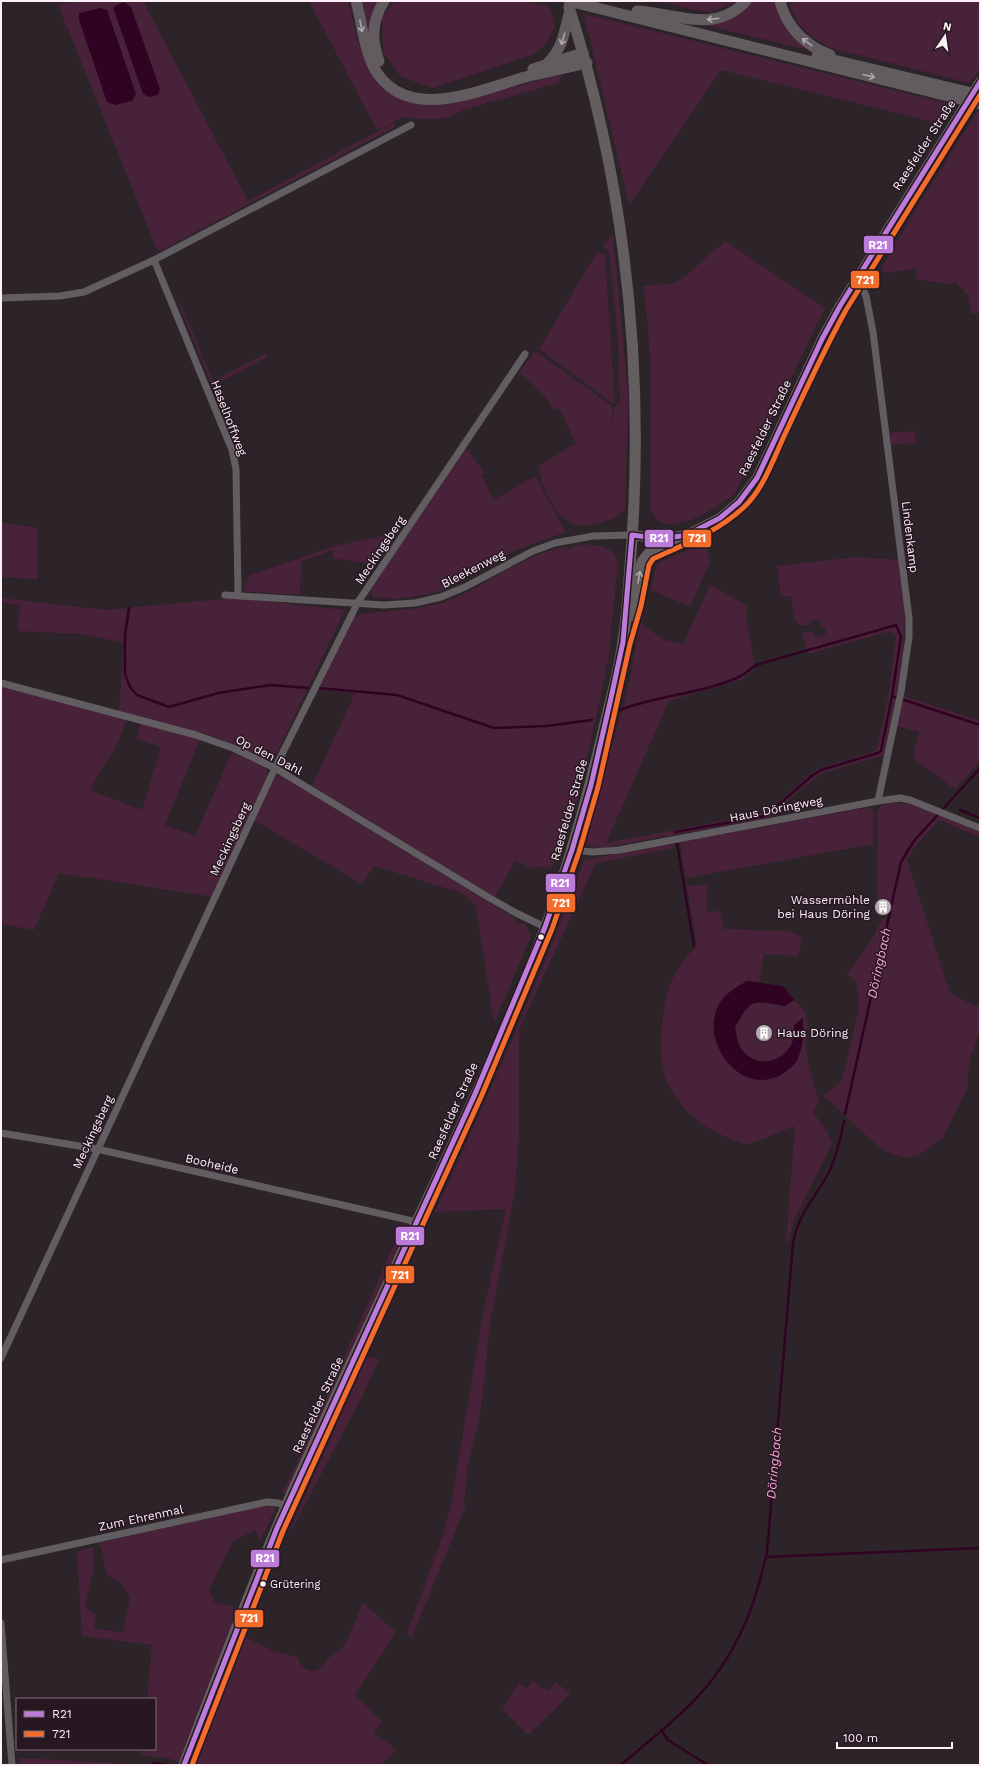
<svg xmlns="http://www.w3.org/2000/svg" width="981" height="1766" viewBox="0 0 981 1766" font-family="'Work Sans',sans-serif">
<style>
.green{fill:#472239}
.water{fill:#300323}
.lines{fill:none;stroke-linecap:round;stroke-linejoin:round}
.stream{stroke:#300323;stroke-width:2.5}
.minor{stroke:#625d60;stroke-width:7}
.secondary{stroke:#646062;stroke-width:10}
.primary{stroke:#645e60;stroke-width:11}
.trunk{stroke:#625c60;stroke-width:11}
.trunk-bridge{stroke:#625c60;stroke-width:11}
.bus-1-casing{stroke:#271721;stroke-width:8}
.bus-2-casing{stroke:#271721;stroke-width:8}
.bus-1{stroke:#bd7bd9;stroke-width:5}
.bus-2{stroke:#f36c2b;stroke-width:5}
.oneway{stroke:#b0a6ac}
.oneway2{stroke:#b0a7ac}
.bus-dot{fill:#fdf0f7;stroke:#271721;stroke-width:1.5}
.labels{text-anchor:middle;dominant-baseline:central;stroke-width:3;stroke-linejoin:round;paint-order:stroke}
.bus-label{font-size:11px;fill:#fdf0f7;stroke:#271721;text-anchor:start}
.street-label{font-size:12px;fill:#fdf0f7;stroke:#271721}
.poi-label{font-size:12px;fill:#fdf0f7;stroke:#271721;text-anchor:end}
.water-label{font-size:13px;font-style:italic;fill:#faa1d7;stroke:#271721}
.line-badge{stroke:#271721;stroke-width:1.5}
.badge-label{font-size:11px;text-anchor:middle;font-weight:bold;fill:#fff}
</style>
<rect width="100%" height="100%" fill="#2d2429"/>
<g class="green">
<path d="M75,1H143L248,201L393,123L395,127L158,252L58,5Z"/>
<path d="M309,1H348L357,38L366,61L388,90L458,101L563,74L558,83L463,110L448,117L436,119H417L403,117L377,130Z"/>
<path d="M360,1H379L369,41Z"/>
<path d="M395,1H528L550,7L555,26L546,44L534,54L433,88L401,77L383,52L382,17Z"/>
<path d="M657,1H738L711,12L695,10Z"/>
<path d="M751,1H776L809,50L700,24Z"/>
<path d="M788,1H980V68L970,83L831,48C809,37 796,25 788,1Z"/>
<path d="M584,14L954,105L941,124L721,70L629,205Z"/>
<path d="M977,112H980V313L971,314L968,295L954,281L952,285L916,279L917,269L884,273L881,269L914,212Z"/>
<path d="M613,234L628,393L625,510C615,522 579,531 565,520C554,511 538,480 539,466L576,443L559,408L554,411C546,395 533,383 519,373L535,351L612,406L613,425L614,408L620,402L618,338L609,252L603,246Z"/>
<path d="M725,241L825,308L735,493C717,508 660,546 650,507C651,434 654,359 643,286L674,283L682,279Z"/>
<path d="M597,252L605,254L615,405L539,349Z"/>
<path d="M178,302H180L213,381L266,354L267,357L212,386Z"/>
<path d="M915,431L916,443L891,445L890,433Z"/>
<path d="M466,448L485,473L481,475L494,500L535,476L566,532L516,550L448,588L429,594L399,599L373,597L370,590Z"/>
<path d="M1,522L38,528V579L1,577Z"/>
<path d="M397,533L375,565L332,558L334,550L301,561L300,595L242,591L250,575L335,546Z"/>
<path d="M584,544C599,546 615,546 618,563L609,653L601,696L575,808L551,869L544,866L532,868L515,861L495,897L312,786L355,693L317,690L353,616C384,609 417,612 447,601C488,585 524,553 567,547L568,549H572L573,546Z"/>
<path d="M698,546L708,548V557L711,560L690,607L651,590L657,564L663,560Z"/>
<path d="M855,557L898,560C900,579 906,599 905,618C904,665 894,710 884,755L823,773L798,791L770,817L608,847C600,847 592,850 585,843L628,688L640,623L664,640L683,644L710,585L747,606L746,614L755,669L741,680L669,701L606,843L760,814L769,809L817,769L876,751L889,693L896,637L890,631L808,654L802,632H813L815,637L826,634L825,627L821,628L819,619L809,622L810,625H801L795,621L791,596L781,597L777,566Z"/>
<path d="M1,598L106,610L233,598L345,610L274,759L268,761L212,736L119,711L124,643L83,634L18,631L20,605L1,602Z"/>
<path d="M1,687L127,720L114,751L100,771L90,790L142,810L161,747L136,739L141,723L200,739L165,825L195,836L232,752L266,767L268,774L214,897L59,873L34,930L1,924Z"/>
<path d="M904,696L980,721V761L955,789L913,758L919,732L897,726Z"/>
<path d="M281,776L513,917L515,921L520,924L523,923L531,934L528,943L494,1023L476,906L462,893L374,866L362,884L254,820L274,777Z"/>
<path d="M893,803L911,804L980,832V837L939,820L916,845L907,860L950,993L977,1007L980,1000V1030L971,1056L968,1072V1087L943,1137L931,1147L918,1155L909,1157H902L886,1152L869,1138L824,1096L842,1080L858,1012V989L855,981L847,974L871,941L883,918L887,922L894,914L886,912L887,904L877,903L878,811L881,805Z"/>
<path d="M869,807L873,812V844L686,878L680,842Z"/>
<path d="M673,843L674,848L596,863L519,1029V1134L515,1191L490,1324L484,1384L480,1415L468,1463L464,1504L466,1505L412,1637L407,1633L443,1535L452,1499L483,1314L506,1209L435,1212C488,1096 540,980 584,860Z"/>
<path d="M707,885L706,912L720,911L724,929L787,931L796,934L802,940L798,956L764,954L759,982L747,981L713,1034L776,1078C805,1059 801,1056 794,1025C799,1056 762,1074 743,1051C737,1045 737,1035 735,1027C750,998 753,1000 784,1006L794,1000C816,1015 803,1035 807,1057C810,1072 815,1087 819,1102L813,1112L828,1133L832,1144L794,1220L788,1242H786L795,1126C786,1129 753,1144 747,1144C740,1144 715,1132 708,1128C692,1118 678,1103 669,1086C656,1064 661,1005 671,982C677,969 687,956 697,945L687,886Z"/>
<path d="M404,1222L409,1229L288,1492L282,1493L296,1465Z"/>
<path d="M367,1357L379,1359L364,1393L290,1533L289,1532Z"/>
<path d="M270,1506L276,1507L261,1540L255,1530L233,1541L209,1590L214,1602L233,1607L232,1629L181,1761H172V1759L141,1755L142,1749H155V1699H147L152,1645L82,1636L77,1551L93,1547L95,1561L85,1608L96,1614L94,1628L123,1633L130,1597L122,1584L106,1574L101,1546H98L99,1543L242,1510Z"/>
<path d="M363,1603L396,1632L355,1695L382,1722L374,1734L397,1749L380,1765H196L245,1637L273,1651L297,1657C302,1670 314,1677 324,1664C327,1661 329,1657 332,1655C338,1651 342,1650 346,1643C352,1631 357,1616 363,1603Z"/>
<path d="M532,1681L548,1691L555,1682L571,1693L528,1735L502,1709L519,1683L528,1688Z"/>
<path d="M19,1758L153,1765H155H14L19,1764Z"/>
</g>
<g class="water">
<path d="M124,2L131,7L160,89L158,95L149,97L143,94L113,7Z"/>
<path d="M101,8L107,10L136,94L132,101L115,105L107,102L79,20V13Z"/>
<path d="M747,981L783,986L794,1000L785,1006C754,1000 750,998 735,1028C737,1035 737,1045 743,1051C762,1074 799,1056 794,1025L803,1018C803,1033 804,1047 797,1060C795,1065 789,1069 784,1073C743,1100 698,1043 719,1004C725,993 737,987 747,981Z"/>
</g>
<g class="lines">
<g class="stream">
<path d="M129,608L125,635V674L130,687L137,695L169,707L218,693L271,685L308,688"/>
<path d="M318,688L397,695L494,728L546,726L592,720"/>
<path d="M620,710C658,695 701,694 739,677C745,674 751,669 756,665L896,625L901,637L892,696"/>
<path d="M960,810L980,818"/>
<path d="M675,832L765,816L813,775L821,770L878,753L881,751L892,696L980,725"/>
<path d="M677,843L694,946"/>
<path d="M845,1114L901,862L914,841L980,768"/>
<path d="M766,1557L980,1548"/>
<path d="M661,1730L668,1740L708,1765"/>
<path d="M153,1763L167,1765"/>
<path d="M621,1765C652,1738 687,1712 712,1680C743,1639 756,1601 767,1552L793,1243C799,1212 815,1198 829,1172C837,1156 840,1139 844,1121"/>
</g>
<g class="minor">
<path d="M154,260L232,450L236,469L238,594"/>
<path d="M857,276L866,296L873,332L909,618V637L901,692L878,801"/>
<path d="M1,298L60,296L84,292L154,260L411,125"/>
<path d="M225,595L384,605L415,603L441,597L465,587L533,551L555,543L593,536L632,535"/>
<path d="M1,683L196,735L233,748L275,768L488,897L516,913L545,927"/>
<path d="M572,850L593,852L619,850L878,801L900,798L910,800L980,828"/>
<path d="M1,1133L97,1149L417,1222"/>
<path d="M1,1358L275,768L358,602L525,354"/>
<path d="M1,1560L267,1502L278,1503L286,1506"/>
<path d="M1,1623L12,1765"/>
</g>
<path class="secondary" d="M632,535L662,539L687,535L720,518L739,502L757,478L822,339L840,306L980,82"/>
<g class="primary">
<path d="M631,616L642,562L649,553L687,535"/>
<path d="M184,1765C215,1684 245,1602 279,1523C317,1434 359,1348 399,1260C456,1137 517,1013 561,884C577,834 591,783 603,732C610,702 619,672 623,641C627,617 628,592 630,567C646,375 627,190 569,7"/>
</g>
<g class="trunk">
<path d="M356,1C362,22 363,45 373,66C404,125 477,91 525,77C545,72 566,68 587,63"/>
<path d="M569,1L936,93"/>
<path d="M780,1C786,27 806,46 830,55"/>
<path d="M637,11C676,13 714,35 746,1"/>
<path d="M817,56L938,85"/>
<path d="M379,61C371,39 372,21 384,1"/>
<path d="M548,63C564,46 564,32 570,10"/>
<path d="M533,69L583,53"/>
</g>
<g class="trunk-bridge">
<path d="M938,85L980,95"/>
<path d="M936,93L980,104"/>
</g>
<g class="bus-1-casing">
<path id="bus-1" d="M184,1765L277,1528L475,1094L545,927L572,850L591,785L611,698L623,642L632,535L662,539L687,535L720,518L739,502L757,478L822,339L840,306L980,82"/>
</g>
<g class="bus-2-casing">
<path id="bus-2" d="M192,1765L283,1531L481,1097L552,929L579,852L598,787L630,644L641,606L649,565L653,559C685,544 717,532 743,508C764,489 774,457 786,432C805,391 824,350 846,310L980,95"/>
</g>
<use href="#bus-1" class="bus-1"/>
<use href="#bus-2" class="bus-2"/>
</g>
<defs><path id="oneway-shaft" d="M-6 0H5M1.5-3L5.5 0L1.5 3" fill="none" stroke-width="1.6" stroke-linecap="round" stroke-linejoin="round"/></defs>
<g class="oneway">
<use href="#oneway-shaft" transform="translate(713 19) rotate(173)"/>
<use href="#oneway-shaft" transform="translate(361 26) rotate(79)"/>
<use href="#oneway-shaft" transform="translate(563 39) rotate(106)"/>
<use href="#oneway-shaft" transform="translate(807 42) rotate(-144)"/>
<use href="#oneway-shaft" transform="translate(869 76) rotate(14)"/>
</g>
<use class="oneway2" href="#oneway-shaft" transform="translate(639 577) rotate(-80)"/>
<defs>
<g id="building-disc" transform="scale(0.9)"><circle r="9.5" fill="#b4a9af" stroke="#271721"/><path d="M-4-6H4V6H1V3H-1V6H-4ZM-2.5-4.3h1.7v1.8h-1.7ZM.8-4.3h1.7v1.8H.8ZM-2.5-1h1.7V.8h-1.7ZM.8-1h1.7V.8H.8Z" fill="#fff"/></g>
</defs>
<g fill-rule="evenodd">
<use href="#building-disc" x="883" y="907"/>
<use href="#building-disc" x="764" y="1033"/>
</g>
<g class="bus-dot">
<circle cx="541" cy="937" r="3.5"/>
<circle cx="263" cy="1584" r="3.5"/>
</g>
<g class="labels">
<g class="bus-label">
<text x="270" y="1584">Grütering</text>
</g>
<g class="street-label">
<text transform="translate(924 145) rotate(-57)">Raesfelder Straße</text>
<text transform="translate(229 418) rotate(69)">Haselhoffweg</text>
<text transform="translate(765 428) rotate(-64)">Raesfelder Straße</text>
<text transform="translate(910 537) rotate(83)">Lindenkamp</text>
<text transform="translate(380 550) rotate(-56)">Meckingsberg</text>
<text transform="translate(473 569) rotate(-27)">Bleekenweg</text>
<text transform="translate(269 755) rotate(27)">Op den Dahl</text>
<text transform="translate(776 809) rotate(-11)">Haus Döringweg</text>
<text transform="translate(569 810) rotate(-74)">Raesfelder Straße</text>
<text transform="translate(230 839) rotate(-65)">Meckingsberg</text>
<text transform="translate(453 1111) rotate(-66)">Raesfelder Straße</text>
<text transform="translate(93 1132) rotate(-65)">Meckingsberg</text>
<text transform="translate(212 1164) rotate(13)">Booheide</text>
<text transform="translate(318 1405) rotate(-65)">Raesfelder Straße</text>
<text transform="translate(141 1518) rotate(-12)">Zum Ehrenmal</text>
</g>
<g class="poi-label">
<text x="870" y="900">Wassermühle<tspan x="870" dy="14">bei Haus Döring</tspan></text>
<text x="777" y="1033" text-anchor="start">Haus Döring</text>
</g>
<g class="water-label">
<text transform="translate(879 963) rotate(-78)">Döringbach</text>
<text transform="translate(774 1463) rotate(-85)">Döringbach</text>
</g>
</g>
<g class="line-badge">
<rect x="863" y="235" width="31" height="19" rx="4" fill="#bd7bd9"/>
<rect x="850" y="270" width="30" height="19" rx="4" fill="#f36c2b"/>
<rect x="682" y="529" width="30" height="19" rx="4" fill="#f36c2b"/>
<rect x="644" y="529" width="30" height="19" rx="4" fill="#bd7bd9"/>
<rect x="545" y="873" width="31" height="20" rx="4" fill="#bd7bd9"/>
<rect x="546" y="893" width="30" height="20" rx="4" fill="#f36c2b"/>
<rect x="395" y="1226" width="30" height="20" rx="4" fill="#bd7bd9"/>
<rect x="385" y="1265" width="30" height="19" rx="4" fill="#f36c2b"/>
<rect x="250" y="1549" width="30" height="19" rx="4" fill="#bd7bd9"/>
<rect x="234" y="1609" width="30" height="19" rx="4" fill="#f36c2b"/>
</g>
<g class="badge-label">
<text x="878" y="249">R21</text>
<text x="865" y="284">721</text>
<text x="697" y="542">721</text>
<text x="659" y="542">R21</text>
<text x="560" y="887">R21</text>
<text x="561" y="907">721</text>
<text x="410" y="1240">R21</text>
<text x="400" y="1279">721</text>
<text x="265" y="1562">R21</text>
<text x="249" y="1622">721</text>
</g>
<rect width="981" height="1766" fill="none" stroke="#fdf0f7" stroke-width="4"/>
<rect x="16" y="1698" width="140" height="52" fill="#271721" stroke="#7d6e77"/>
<rect x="24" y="1711" width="20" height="6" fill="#bd7bd9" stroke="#7d6e77"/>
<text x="52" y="1718" font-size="12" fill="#fdf0f7">R21</text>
<rect x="24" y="1731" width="20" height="6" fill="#f36c2b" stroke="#7d6e77"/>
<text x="52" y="1738" font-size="12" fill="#fdf0f7">721</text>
<g transform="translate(945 36) rotate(13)" stroke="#271721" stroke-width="3" paint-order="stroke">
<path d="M0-3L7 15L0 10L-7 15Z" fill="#fdf0f7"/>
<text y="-6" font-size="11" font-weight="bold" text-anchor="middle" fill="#fdf0f7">N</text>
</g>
<path d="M837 1742v6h115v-6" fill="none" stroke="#fdf0f7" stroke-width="2"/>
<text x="843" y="1742" font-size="12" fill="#fdf0f7" stroke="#271721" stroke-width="3" paint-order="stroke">100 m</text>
</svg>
